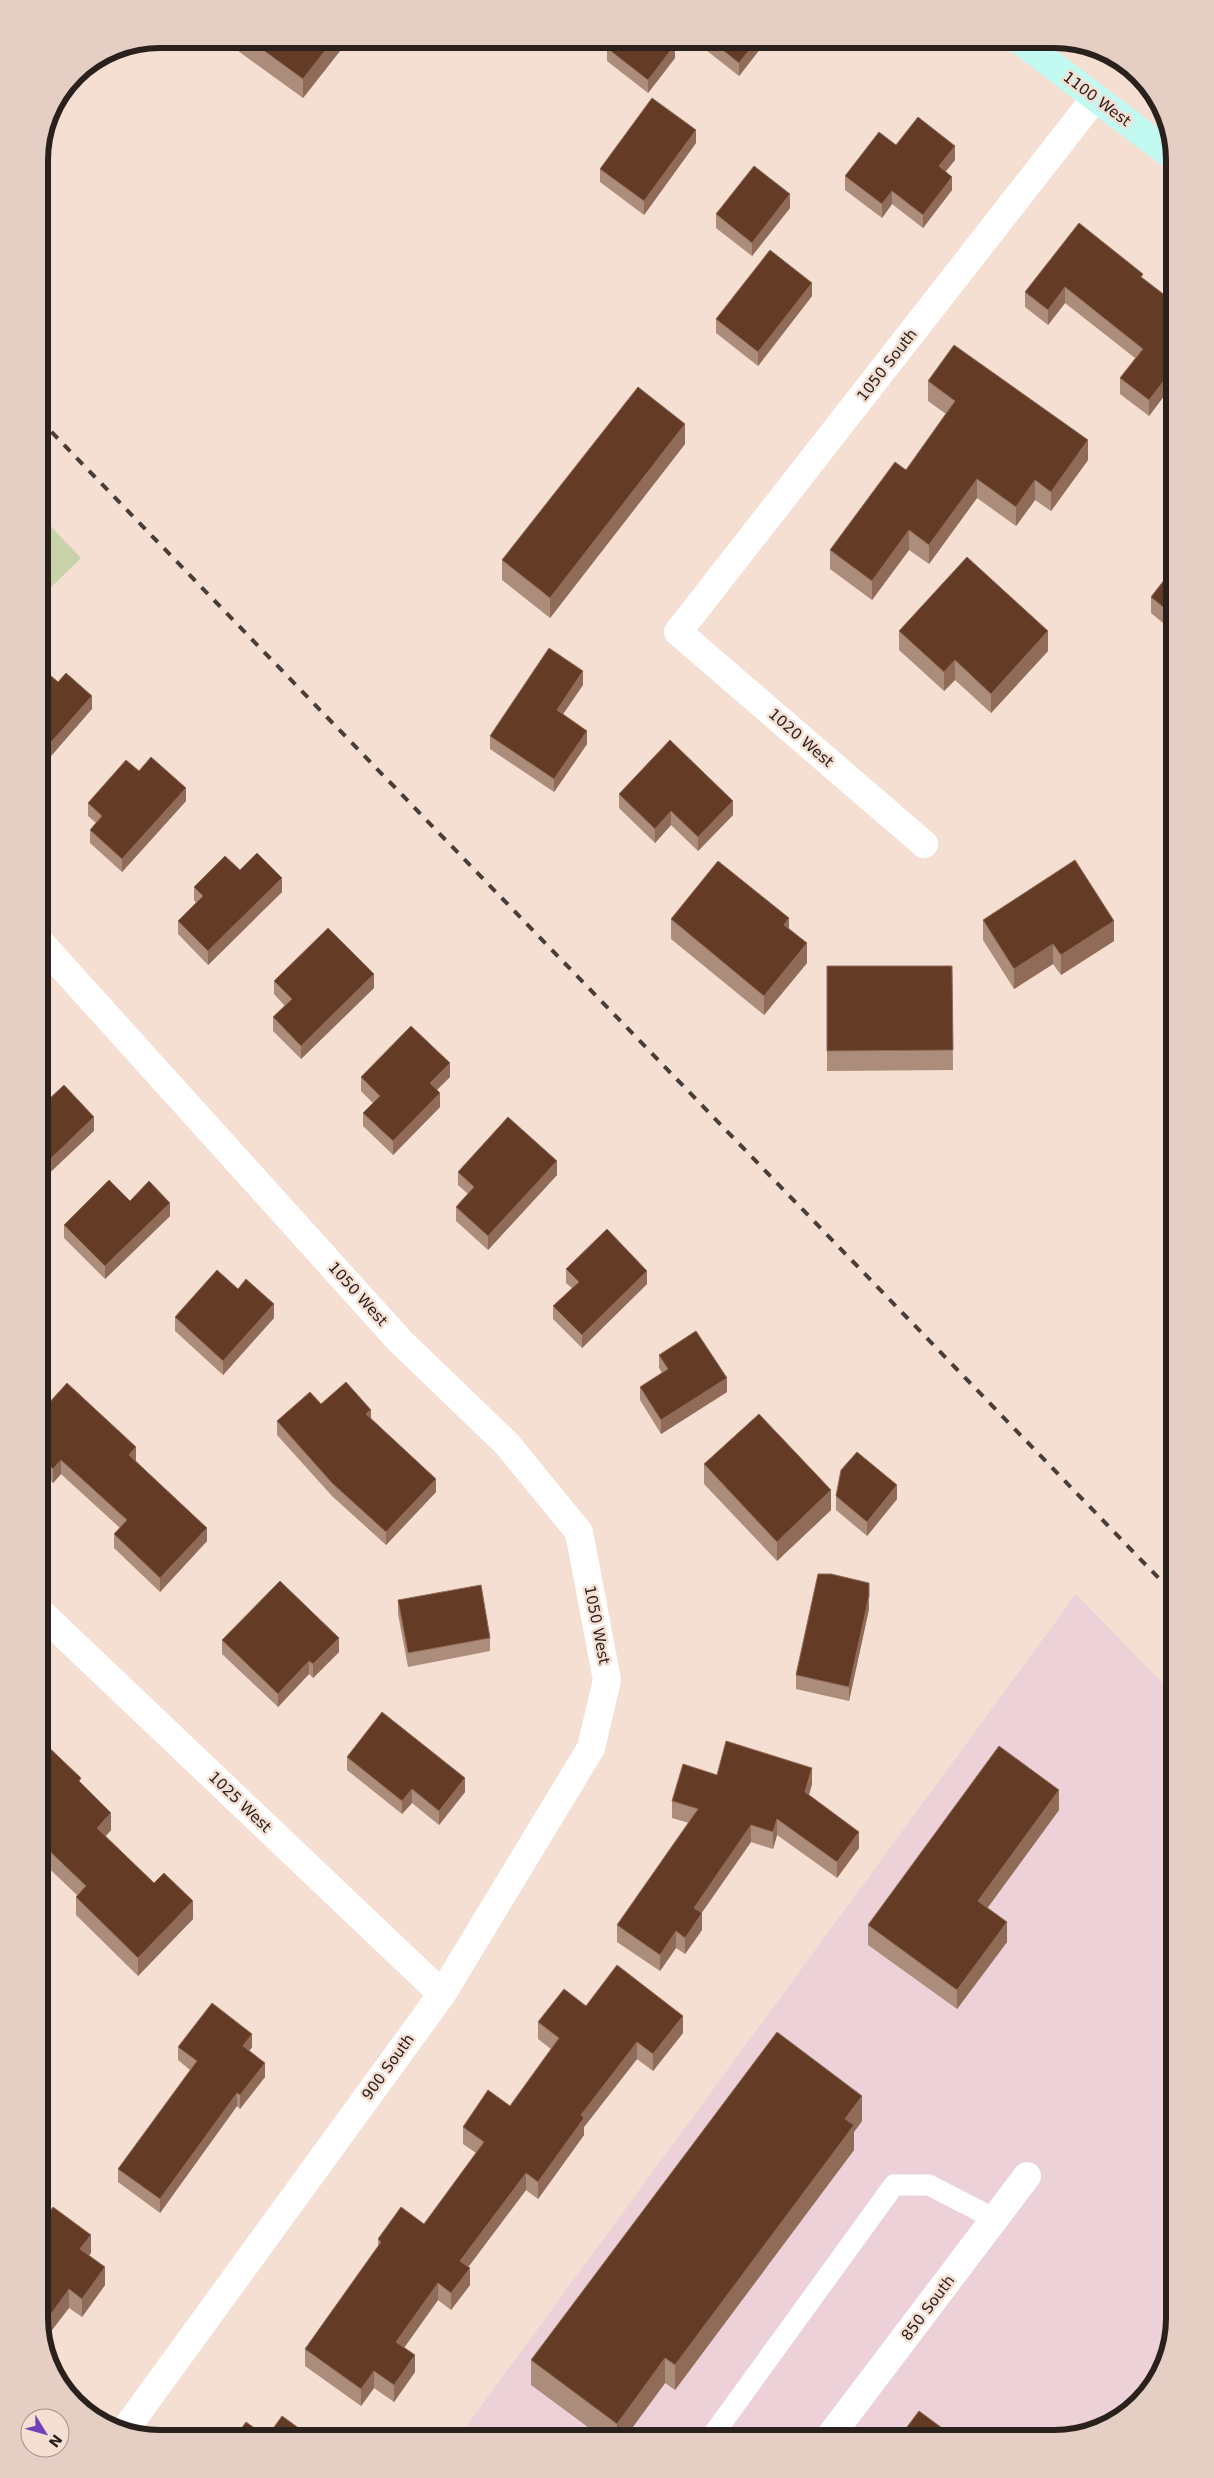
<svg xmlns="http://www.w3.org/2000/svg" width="1214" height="2478" viewBox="0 0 1214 2478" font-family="'DejaVu Sans',sans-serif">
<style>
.industrial{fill:#ecd2d8}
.green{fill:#c8d3a9}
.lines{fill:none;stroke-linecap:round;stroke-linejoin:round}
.lane{stroke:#fff;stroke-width:21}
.street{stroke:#fff;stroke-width:28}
.secondary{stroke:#c2f9f1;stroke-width:28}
.rail{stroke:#483d38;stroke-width:4;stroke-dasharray:9 9;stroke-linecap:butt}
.wall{fill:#ac8c7b}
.shaded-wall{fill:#906c58}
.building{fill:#643b24;stroke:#906c58}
.labels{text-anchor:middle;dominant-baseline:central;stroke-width:5;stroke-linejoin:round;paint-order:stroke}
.street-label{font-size:15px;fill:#2a211d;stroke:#f5ded2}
.rim{fill:none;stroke:#2a211d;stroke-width:6}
</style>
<rect width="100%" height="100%" fill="#f5ded2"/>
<path class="industrial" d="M1076,1594L1175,1696V2319L1155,2386L1101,2430L1055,2439H457Z"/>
<path class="green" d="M39,514L81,558L39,599Z"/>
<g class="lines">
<path class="lane" d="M710,2439L894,2185H929L995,2219"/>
<g class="street">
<path d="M924,844L678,632L1095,98"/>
<path d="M39,941L400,1341L507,1444L579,1532L607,1680L591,1748L442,1994L125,2430"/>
<path d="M39,1611L442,1994"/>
<path d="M828,2439L1027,2176"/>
</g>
<path class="secondary" d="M1018,39L1175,158"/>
<path class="rail" d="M39,419L1175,1595"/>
</g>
<g class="wall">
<path d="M230,39H347V42L303,98L230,45Z"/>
<path d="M692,39H768L739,76Z"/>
<path d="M607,48L675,58L648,93L607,61Z"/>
<path d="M696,143L644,215L600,182V169Z"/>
<path d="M896,145L955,160L945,171L952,190L923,228L892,204L882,218L845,190V176Z"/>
<path d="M790,208L752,256L716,228V214Z"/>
<path d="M1143,278L1175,303V392L1170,388L1149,416L1120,394V378L1135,358L1065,303L1048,325L1025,307V292Z"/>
<path d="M812,296L758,366L716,333V319Z"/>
<path d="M928,381L1088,460L1051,511L1035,500L1016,526L977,498L929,564L909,550L872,600L830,569V550L906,470L946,414L928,401Z"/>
<path d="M685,444L550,618L502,580V560Z"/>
<path d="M1175,566V633L1151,613V597Z"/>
<path d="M899,631L1048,651L991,713L955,680L944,691L899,650Z"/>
<path d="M583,685L563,714L587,744L554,792L490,749V736Z"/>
<path d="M139,771L186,801L122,872L90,843V830L96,823L88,816V803Z"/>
<path d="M619,794L733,815L698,851L671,825L655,843L619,808Z"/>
<path d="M240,870L282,892L208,965L178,934V921L196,903L194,900V887Z"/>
<path d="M671,919L789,928L807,963L764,1015L671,939Z"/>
<path d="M983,920L1114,941L1061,975L1053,964L1014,989L983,940Z"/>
<path d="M827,966H952L953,1070L827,1071Z"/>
<path d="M274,981L374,988L301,1059L273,1031V1017L285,1006L274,994Z"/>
<path d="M361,1077H450L436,1090L440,1107L393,1155L363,1126V1113L373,1103L361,1091Z"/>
<path d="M458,1172L557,1175L488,1250L456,1221V1207L468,1194L458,1185Z"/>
<path d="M130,1201L170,1216L105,1279L64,1238V1225Z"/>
<path d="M566,1269L647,1284L582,1348L553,1319V1306L572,1288L566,1283Z"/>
<path d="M175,1317L274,1318L223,1375L175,1331Z"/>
<path d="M659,1355L727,1392L661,1434L640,1400V1387L662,1373L659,1368Z"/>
<path d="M321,1404L371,1419L436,1492L386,1545L332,1496L277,1435V1421Z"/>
<path d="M39,1414L136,1460V1461L207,1541L160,1592L114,1548V1534L120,1528L61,1474L53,1483L39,1470Z"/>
<path d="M704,1464L831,1510L777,1561L704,1484Z"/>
<path d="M836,1496L897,1499L867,1536L836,1510Z"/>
<path d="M398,1600L490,1638V1651L408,1667L398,1614Z"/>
<path d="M869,1609L849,1701L796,1689V1675Z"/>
<path d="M222,1640L339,1652L313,1678L309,1674L278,1707L222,1654Z"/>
<path d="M39,1740L81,1784L111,1830L105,1837L193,1919L138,1976L76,1915V1897L77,1895L39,1859Z"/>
<path d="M347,1757L465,1792L439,1825L412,1803L402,1814L347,1770Z"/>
<path d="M717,1775L812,1784L809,1795L859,1848L837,1878L777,1835L773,1849L751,1842L701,1913L702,1930L685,1954L676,1948L660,1971L617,1942V1925L689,1823L672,1818V1801Z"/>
<path d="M1059,1810L987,1908L1007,1942L957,2009L868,1945V1925Z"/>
<path d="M586,2006L683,2033L653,2071L637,2059L584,2127V2135L538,2199L526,2190L468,2267L470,2285L451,2310L438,2300L404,2348L415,2372L394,2402L374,2388L361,2406L305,2366V2349L378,2247V2239L424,2224L476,2153L463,2144V2127L510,2106L551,2049L538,2039V2022Z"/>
<path d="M178,2047H252L249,2051L265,2077L240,2109L237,2106L160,2213L118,2182V2169L190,2070L178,2060Z"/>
<path d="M862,2121L854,2132V2150L675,2390L665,2383L624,2439H604L531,2385V2360Z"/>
<path d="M91,2253L89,2255L105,2285L82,2317L69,2308L39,2319Z"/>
</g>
<g class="shaded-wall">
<path d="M334,39H347V42L303,98V79Z"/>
<path d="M758,39H768L739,76V63Z"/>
<path d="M675,45V58L648,93V80Z"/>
<path d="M696,130V143L644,215V201Z"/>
<path d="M955,146V160L939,180V166Z"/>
<path d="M952,177V190L923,228V215Z"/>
<path d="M892,191V204L882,218V204Z"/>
<path d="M790,194V208L752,256V243Z"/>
<path d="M812,283V296L758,366V352Z"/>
<path d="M1065,287V303L1048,325V310Z"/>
<path d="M1170,373V388L1149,416V400Z"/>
<path d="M685,424V444L550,618V598Z"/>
<path d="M1088,440V460L1051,511V492Z"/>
<path d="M977,479V498L929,564V545Z"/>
<path d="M1035,480V500L1016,526V507Z"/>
<path d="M909,530V550L872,600V581Z"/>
<path d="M1048,631V651L991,713V694Z"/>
<path d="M955,660V680L944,691V672Z"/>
<path d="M583,671V685L557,723V710Z"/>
<path d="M92,696V709L39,770V756Z"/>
<path d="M587,731V744L554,792V779Z"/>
<path d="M186,788V801L122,872V859Z"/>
<path d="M733,801V815L698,851V837Z"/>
<path d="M671,811V825L655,843V829Z"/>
<path d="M282,878V892L208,965V951Z"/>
<path d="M789,918V938L784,925Z"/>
<path d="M1114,921V941L1061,975V955Z"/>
<path d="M807,943V963L764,1015V996Z"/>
<path d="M1053,944V964L1014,989V969Z"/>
<path d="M374,974V988L301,1059V1046Z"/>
<path d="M450,1063V1077L430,1097V1083Z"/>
<path d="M440,1093V1107L393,1155V1141Z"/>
<path d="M94,1117V1131L39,1183V1170Z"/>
<path d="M557,1161V1175L488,1250V1236Z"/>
<path d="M170,1203V1216L105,1279V1266Z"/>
<path d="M647,1271V1284L582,1348V1335Z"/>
<path d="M274,1304V1318L223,1375V1361Z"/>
<path d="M41,1328V1342L39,1344V1330Z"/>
<path d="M727,1378V1392L661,1434V1420Z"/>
<path d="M371,1410V1423L366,1414Z"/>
<path d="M136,1447V1460L129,1469V1455Z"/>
<path d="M61,1460V1474L53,1483V1469Z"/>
<path d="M436,1479V1492L386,1545V1532Z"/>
<path d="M897,1485V1499L867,1536V1522Z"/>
<path d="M831,1490V1510L777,1561V1542Z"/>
<path d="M207,1528V1541L160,1592V1578Z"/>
<path d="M869,1596V1609L849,1701V1687Z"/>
<path d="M339,1638V1652L313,1678V1664Z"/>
<path d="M309,1661V1674L278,1707V1694Z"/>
<path d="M812,1768V1784L805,1808V1792Z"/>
<path d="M465,1778V1792L439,1825V1811Z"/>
<path d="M412,1789V1803L402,1814V1801Z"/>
<path d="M1059,1790V1810L978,1921V1901Z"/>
<path d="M111,1813V1830L97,1846V1828Z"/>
<path d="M777,1819V1835L773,1849V1832Z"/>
<path d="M751,1825V1842L694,1924V1908Z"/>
<path d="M859,1832V1848L837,1878V1862Z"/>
<path d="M193,1901V1919L138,1976V1958Z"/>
<path d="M702,1913V1930L685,1954V1938Z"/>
<path d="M1007,1922V1942L957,2009V1990Z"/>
<path d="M676,1931V1948L660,1971V1955Z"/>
<path d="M683,2016V2033L653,2071V2054Z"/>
<path d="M252,2034V2047L243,2060V2046Z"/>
<path d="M637,2042V2059L584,2127V2135L538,2199V2182L581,2115Z"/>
<path d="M265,2063V2077L240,2109V2095Z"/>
<path d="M237,2093V2106L160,2213V2199Z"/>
<path d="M862,2096V2121L854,2132V2150L675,2390V2365L845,2119Z"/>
<path d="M526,2173V2190L460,2278V2261Z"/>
<path d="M91,2235V2253L80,2267V2249Z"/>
<path d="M105,2267V2285L82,2317V2299Z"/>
<path d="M470,2268V2285L451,2310V2293Z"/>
<path d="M438,2283V2300L396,2359V2342Z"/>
<path d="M69,2289V2308L43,2342L41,2328Z"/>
<path d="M415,2355V2372L394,2402V2385Z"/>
<path d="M665,2358V2383L624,2439H617V2424Z"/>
<path d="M374,2371V2388L361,2406V2389Z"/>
</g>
<g class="building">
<path d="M248,39H334L303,79Z"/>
<path d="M614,39H668L675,45L648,80L607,48Z"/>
<path d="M709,39H758L739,63Z"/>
<path d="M652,98L696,130L644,201L600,169Z"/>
<path d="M918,117L955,146L939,166L952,177L923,215L892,191L882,204L845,176L879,132L896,145Z"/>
<path d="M754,166L790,194L752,243L716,214Z"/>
<path d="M1079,223L1143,274L1141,277L1175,303V377L1170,373L1149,400L1120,378L1143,349L1065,287L1048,310L1025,292Z"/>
<path d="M770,250L812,283L758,352L716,319Z"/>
<path d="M954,345L1088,440L1051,492L1035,480L1016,507L977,479L929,545L909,530L872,581L830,550L895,462L906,470L955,401L928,381Z"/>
<path d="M638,387L685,424L550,598L502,560Z"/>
<path d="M967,557L1048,631L991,694L955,660L944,672L899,631Z"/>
<path d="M1175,566V617L1151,597Z"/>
<path d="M549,648L583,671L557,710L587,731L554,779L490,736Z"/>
<path d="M42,668L58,682L66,673L92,696L39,756V671Z"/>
<path d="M670,740L733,801L698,837L671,811L655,829L619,794Z"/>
<path d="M151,757L186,788L122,859L90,830L102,816L88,803L126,760L139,771Z"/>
<path d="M257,853L282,878L208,951L178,921L203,896L194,887L225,856L240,870Z"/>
<path d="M1075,860L1114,921L1061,955L1053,944L1014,969L983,920Z"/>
<path d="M718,861L789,918L784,925L807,943L764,996L671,919Z"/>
<path d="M328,928L374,974L301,1046L273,1017L292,999L274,981Z"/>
<path d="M827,966H952L953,1050L827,1051Z"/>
<path d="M411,1026L450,1063L430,1083L440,1093L393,1141L363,1113L380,1096L361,1077Z"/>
<path d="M64,1085L94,1117L39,1170V1093L47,1101Z"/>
<path d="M508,1117L557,1161L488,1236L456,1207L474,1187L458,1172Z"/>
<path d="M109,1180L130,1201L149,1181L170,1203L105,1266L64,1225Z"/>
<path d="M607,1229L647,1271L582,1335L553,1306L579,1282L566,1269Z"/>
<path d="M217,1270L238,1289L246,1279L274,1304L223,1361L175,1317Z"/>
<path d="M696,1331L727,1378L661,1420L640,1387L668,1369L659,1355Z"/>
<path d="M346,1382L371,1410L366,1414L436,1479L386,1532L332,1483L277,1421L310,1392L321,1404Z"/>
<path d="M67,1383L136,1447L129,1455L207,1528L160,1578L114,1534L127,1520L61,1460L53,1469L39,1456V1414Z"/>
<path d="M759,1414L831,1490L777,1542L704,1464Z"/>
<path d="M857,1452L897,1485L867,1522L836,1496L841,1470Z"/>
<path d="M818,1574H831L869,1583V1596L849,1687L796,1675Z"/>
<path d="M280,1581L339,1638L313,1664L309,1661L278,1694L222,1640Z"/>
<path d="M481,1585L490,1638L408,1653L398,1600Z"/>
<path d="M382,1712L465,1778L439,1811L412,1789L402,1801L347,1757Z"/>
<path d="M40,1739L81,1778L79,1781L111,1813L97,1828L154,1883L164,1873L193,1901L138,1958L76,1897L86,1886L39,1841V1740Z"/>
<path d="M726,1741L812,1768L805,1792L859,1832L837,1862L777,1819L773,1832L751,1825L694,1908L702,1913L685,1938L676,1931L660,1955L617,1925L698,1809L672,1801L683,1764L717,1775Z"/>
<path d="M999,1746L1059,1790L978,1901L1007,1922L957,1990L868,1925Z"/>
<path d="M617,1965L683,2016L653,2054L637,2042L581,2115L584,2118L538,2182L526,2173L460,2261L470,2268L451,2293L438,2283L396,2342L415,2355L394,2385L374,2371L361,2389L305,2349L381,2242L378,2239L401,2207L424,2224L484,2142L463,2127L488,2090L510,2106L559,2038L538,2022L564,1989L586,2006Z"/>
<path d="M212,2003L252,2034L243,2046L265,2063L240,2095L237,2093L160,2199L118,2169L197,2061L178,2047Z"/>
<path d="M777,2032L862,2096L845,2119L854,2125L675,2365L665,2358L617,2424L531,2360Z"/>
<path d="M53,2207L91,2235L80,2249L105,2267L82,2299L69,2289L41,2328L39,2319V2226Z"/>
<path d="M919,2411L957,2439H898Z"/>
<path d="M282,2416L314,2439H234L246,2422L267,2437Z"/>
<path d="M1010,2435L1016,2439H1007Z"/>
</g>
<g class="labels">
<g class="street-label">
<text transform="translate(1097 99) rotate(37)">1100 West</text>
<text transform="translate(887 365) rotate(-52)">1050 South</text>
<text transform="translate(801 738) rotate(41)">1020 West</text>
<text transform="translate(358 1294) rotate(48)">1050 West</text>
<text transform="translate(597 1625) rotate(79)">1050 West</text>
<text transform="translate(240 1802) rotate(44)">1025 West</text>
<text transform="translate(388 2067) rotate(-54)">900 South</text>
<text transform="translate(928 2308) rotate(-53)">850 South</text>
</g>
</g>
<path d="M0 0H1214V2478H0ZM160 48H1054A112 112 0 0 1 1166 160V2318A112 112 0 0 1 1054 2430H160A112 112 0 0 1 48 2318V160A112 112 0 0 1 160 48Z" fill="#e5cfc4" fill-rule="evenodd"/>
<path class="rim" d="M160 48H1054A112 112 0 0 1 1166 160V2318A112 112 0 0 1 1054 2430H160A112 112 0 0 1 48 2318V160A112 112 0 0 1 160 48Z"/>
<g transform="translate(45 2433) rotate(127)"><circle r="24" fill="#f5ded2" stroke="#a4928a"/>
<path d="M0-4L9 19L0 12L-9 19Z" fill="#733fb6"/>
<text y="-8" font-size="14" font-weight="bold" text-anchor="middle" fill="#2a211d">N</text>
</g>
</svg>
